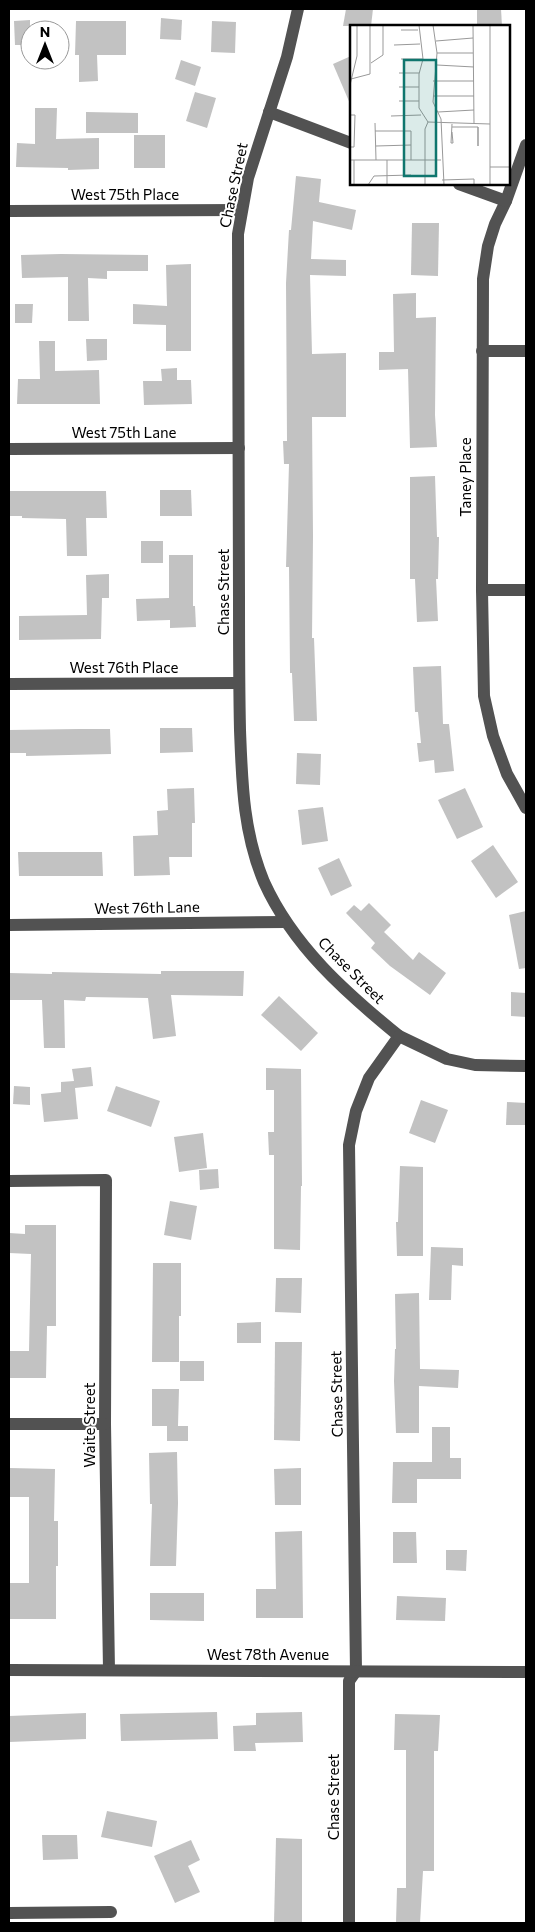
<svg xmlns="http://www.w3.org/2000/svg" width="535" height="1932" viewBox="0 0 535 1932" font-family="Commissioner,sans-serif">
<style>
.building{fill:#c2c2c2}
.lines{fill:none;stroke-linecap:round;stroke-linejoin:round}
.minor{stroke:#525252;stroke-width:12}
.labels{text-anchor:middle;dominant-baseline:central;stroke-width:4;stroke-linejoin:round;paint-order:stroke}
.street-label{font-size:15px;fill:#000;stroke:#fff}
.inset-road{fill:none;stroke:#999;stroke-width:1}
.view{fill:#0f766e;fill-opacity:0.15;stroke:#0f766e;stroke-width:2.5}
.inset-edge{fill:none;stroke:#000;stroke-width:2.5}
</style>
<rect width="100%" height="100%" fill="#fff"/>
<g class="building">
<path d="M346,9H373L371,26H343Z"/>
<path d="M477,9H501L502,26H477Z"/>
<path d="M161,18L182,20L181,40L160,39Z"/>
<path d="M30,20V45H15L14,21Z"/>
<path d="M76,21H126V55H97L98,81L79,82V55H75Z"/>
<path d="M212,21L236,22L235,53L211,52Z"/>
<path d="M351,56V106L333,64Z"/>
<path d="M181,60L201,67L195,86L175,79Z"/>
<path d="M195,92L216,98L207,128L186,121Z"/>
<path d="M35,108H57L56,139L99,138V169L68,170V168L16,167L17,143L35,144Z"/>
<path d="M86,112L138,113V133H86Z"/>
<rect x="134" y="135" width="31" height="33"/>
<path d="M296,176L321,179L319,202L356,210L352,230L313,221L311,259L346,260V276L310,275L312,354L346,353V417H312L313,536L312,638H314L317,721H294L292,673H290L289,567H286L289,464H284L283,441H287L286,283L289,230H291Z"/>
<path d="M412,223H439L438,276L411,275Z"/>
<path d="M61,254L148,255V271H107V279L88,278L89,321H68V277L22,278L21,255Z"/>
<path d="M191,264V351H166V325L133,324V304L167,306L166,265Z"/>
<path d="M416,293V318L436,317L435,415L437,447L410,448L408,369L379,370V352H394L393,294Z"/>
<path d="M15,304H33L32,323H15Z"/>
<path d="M86,339H107V360L87,361Z"/>
<path d="M39,341H55V371L99,370L100,404H17L18,379H40Z"/>
<path d="M177,368V380H191L192,404L144,405L143,381H162L161,369Z"/>
<path d="M435,476L437,537H439L438,579H436L438,621L417,622L415,579H410V477Z"/>
<path d="M160,490H191L192,516H160Z"/>
<path d="M9,491H106L107,518H86L87,556H67L66,519L22,518V516H9Z"/>
<rect x="141" y="541" width="22" height="22"/>
<path d="M169,555H193V606H195L196,627L170,628V620L137,621L136,599L169,598Z"/>
<path d="M109,574V598H102L101,639L19,640V616L87,615L86,575Z"/>
<path d="M441,666L443,724H449L454,771L435,773L434,760L419,762L417,743H421L418,712H415L413,667Z"/>
<path d="M160,728H192L193,752L160,753Z"/>
<path d="M79,729H110L111,754L26,756V753H9V730Z"/>
<path d="M297,753L321,754L320,785L296,784Z"/>
<path d="M194,788L195,823H192V857H169L170,875L134,876L133,836L158,835L157,811L168,810L167,789Z"/>
<path d="M465,788L483,827L457,839L438,800Z"/>
<path d="M323,807L328,841L302,845L298,810Z"/>
<path d="M493,845L518,882L496,898L471,861Z"/>
<path d="M18,852H102L103,876H19Z"/>
<path d="M339,858L352,886L331,896L318,868Z"/>
<path d="M369,903L391,925L384,932L413,960L419,952L446,973L430,995L390,966L371,948L375,943L346,913L354,905L361,911Z"/>
<path d="M526,911V968L519,969L509,915Z"/>
<path d="M161,971H244L243,996L171,995L176,1036L153,1039L148,998L86,997L85,1001L64,1000L65,1048H44L42,1000H9V973L52,974V972L161,974Z"/>
<path d="M511,992L526,993V1017L511,1016Z"/>
<path d="M279,996L318,1033L301,1051L261,1015Z"/>
<path d="M91,1067L93,1086L75,1088L78,1119L44,1122L41,1094L61,1092V1082L74,1081L72,1069Z"/>
<path d="M266,1068L301,1069L302,1186H301L300,1250L274,1249V1155H269L268,1132H274V1090H266Z"/>
<path d="M14,1086L30,1087V1105L13,1104Z"/>
<path d="M116,1086L160,1101L151,1127L107,1111Z"/>
<path d="M421,1100L448,1110L435,1143L409,1133Z"/>
<path d="M507,1102L526,1103V1125H506Z"/>
<path d="M203,1133L207,1168L179,1172L174,1137Z"/>
<path d="M400,1166L423,1167V1256H397L396,1222H398Z"/>
<path d="M218,1169L219,1188L200,1190L199,1170Z"/>
<path d="M170,1201L197,1206L191,1240L164,1235Z"/>
<path d="M25,1225H56V1326H47L46,1378H9V1351H29L31,1254L9,1253V1233L25,1234Z"/>
<path d="M431,1247L463,1248V1266L452,1265L451,1300H429Z"/>
<path d="M153,1263H181V1316H179V1362H152Z"/>
<path d="M276,1278H302L301,1313L275,1312Z"/>
<path d="M419,1293L420,1369L459,1370L458,1388L419,1386V1433H396L394,1381L395,1349H396L395,1294Z"/>
<path d="M261,1322V1343H237V1323Z"/>
<path d="M275,1342H302L300,1441L274,1440Z"/>
<rect x="180" y="1361" width="24" height="20"/>
<path d="M152,1389H179L178,1426H188V1441H167V1426H152Z"/>
<path d="M432,1427H450V1458H461V1479H417V1503H392L393,1462H432Z"/>
<path d="M177,1452L178,1503L176,1566H150L152,1504H150L149,1453Z"/>
<path d="M9,1468L55,1469L54,1521H58V1566H56V1619H9V1583H29V1497H9Z"/>
<path d="M301,1468V1505H275L274,1469Z"/>
<path d="M302,1531L303,1618H256V1589H276L275,1532Z"/>
<path d="M393,1532H416L417,1563H393Z"/>
<path d="M446,1550H467L466,1571L446,1570Z"/>
<path d="M150,1593H204V1621L150,1620Z"/>
<path d="M397,1596L446,1598L445,1621L396,1620Z"/>
<path d="M217,1712L218,1739L121,1741L120,1714Z"/>
<path d="M302,1712L303,1742L255,1743L256,1751H234L233,1726L256,1725V1713Z"/>
<path d="M86,1713V1739L9,1742V1716Z"/>
<path d="M395,1714L440,1715L438,1751H434V1871H423L420,1923H396L397,1888H406V1750H394Z"/>
<path d="M107,1811L157,1821L152,1847L101,1837Z"/>
<path d="M42,1835H77L78,1859L43,1860Z"/>
<path d="M276,1838L302,1839V1923H274Z"/>
<path d="M191,1840L200,1860L188,1866L200,1892L175,1903L154,1856Z"/>
</g>
<g class="lines">
<g class="minor">
<path d="M298,9L287,57L248,178L238,234C239,355 239,476 239,596C239,641 239,685 240,730C242,782 243,832 264,882C293,946 345,992 399,1036L369,1078L356,1111L349,1145L356,1671L349,1681V1923"/>
<path d="M269,112L351,143"/>
<path d="M526,145L506,201L495,224L488,246L483,279L482,590L484,696L493,736L507,774L526,808"/>
<path d="M459,184L506,201"/>
<path d="M9,211L241,210"/>
<path d="M482,351H526"/>
<path d="M9,449L239,448"/>
<path d="M482,590H526"/>
<path d="M9,684L239,683"/>
<path d="M9,925L285,922"/>
<path d="M399,1036L447,1059L475,1065L526,1066"/>
<path d="M9,1181L106,1180L105,1424L109,1670"/>
<path d="M9,1424H105"/>
<path d="M9,1670L526,1672"/>
<path d="M9,1913L111,1912"/>
</g>
</g>
<g class="labels">
<g class="street-label">
<text transform="translate(233 185) rotate(-78)">Chase Street</text>
<text x="125" y="194">West 75th Place</text>
<text x="124" y="432">West 75th Lane</text>
<text transform="translate(465 477) rotate(-90)">Taney Place</text>
<text transform="translate(223 592) rotate(-90)">Chase Street</text>
<text x="124" y="667">West 76th Place</text>
<text transform="translate(147 907) rotate(-1)">West 76th Lane</text>
<text transform="translate(352 970) rotate(45)">Chase Street</text>
<text transform="translate(336 1394) rotate(-91)">Chase Street</text>
<text transform="translate(89 1425) rotate(-90)">Waite Street</text>
<text x="268" y="1654">West 78th Avenue</text>
<text transform="translate(333 1797) rotate(-90)">Chase Street</text>
</g>
</g>
<g transform="translate(350 25)">
<rect width="160" height="160" fill="#fff"/>
<path class="inset-road" d="M69,0L73,34L69,49V83L78,97L75,104V160M83,0L87,28L83,77L91,94L94,160M123,0L124,99M140,0V160M51,5H68M86,16L123,13M44,20L70,19M87,28H123M51,34H73M21,38L33,30V0M87,40L124,42M49,48H69M1,54L20,49V0M83,56H124M0,60L7,31V0M49,62H69M83,71H124M49,76H69M88,87L124,85M0,90H5L4,122H0M41,91L71,90M78,97L140,99M25,98L26,135M102,99L101,118H103L102,107M102,102H128M128,102V121M128,102V121M25,106H61V135M26,121L61,120M0,135H91M4,135V160M37,135V160M140,142H160M92,155L124,154V160M18,160L24,151L61,150"/>
<path class="view" d="M54,35H86V151H54Z"/>
<rect width="160" height="160" class="inset-edge"/>
</g>
<rect width="535" height="1932" fill="none" stroke="#000000" stroke-width="20"/>
<g transform="translate(45 45)"><circle r="24" fill="#ffffff" stroke="#999999"/>
<path d="M0-4L9 19L0 12L-9 19Z" fill="#000000"/>
<text y="-8" font-size="14" font-weight="bold" text-anchor="middle" fill="#000000">N</text>
</g>
</svg>
